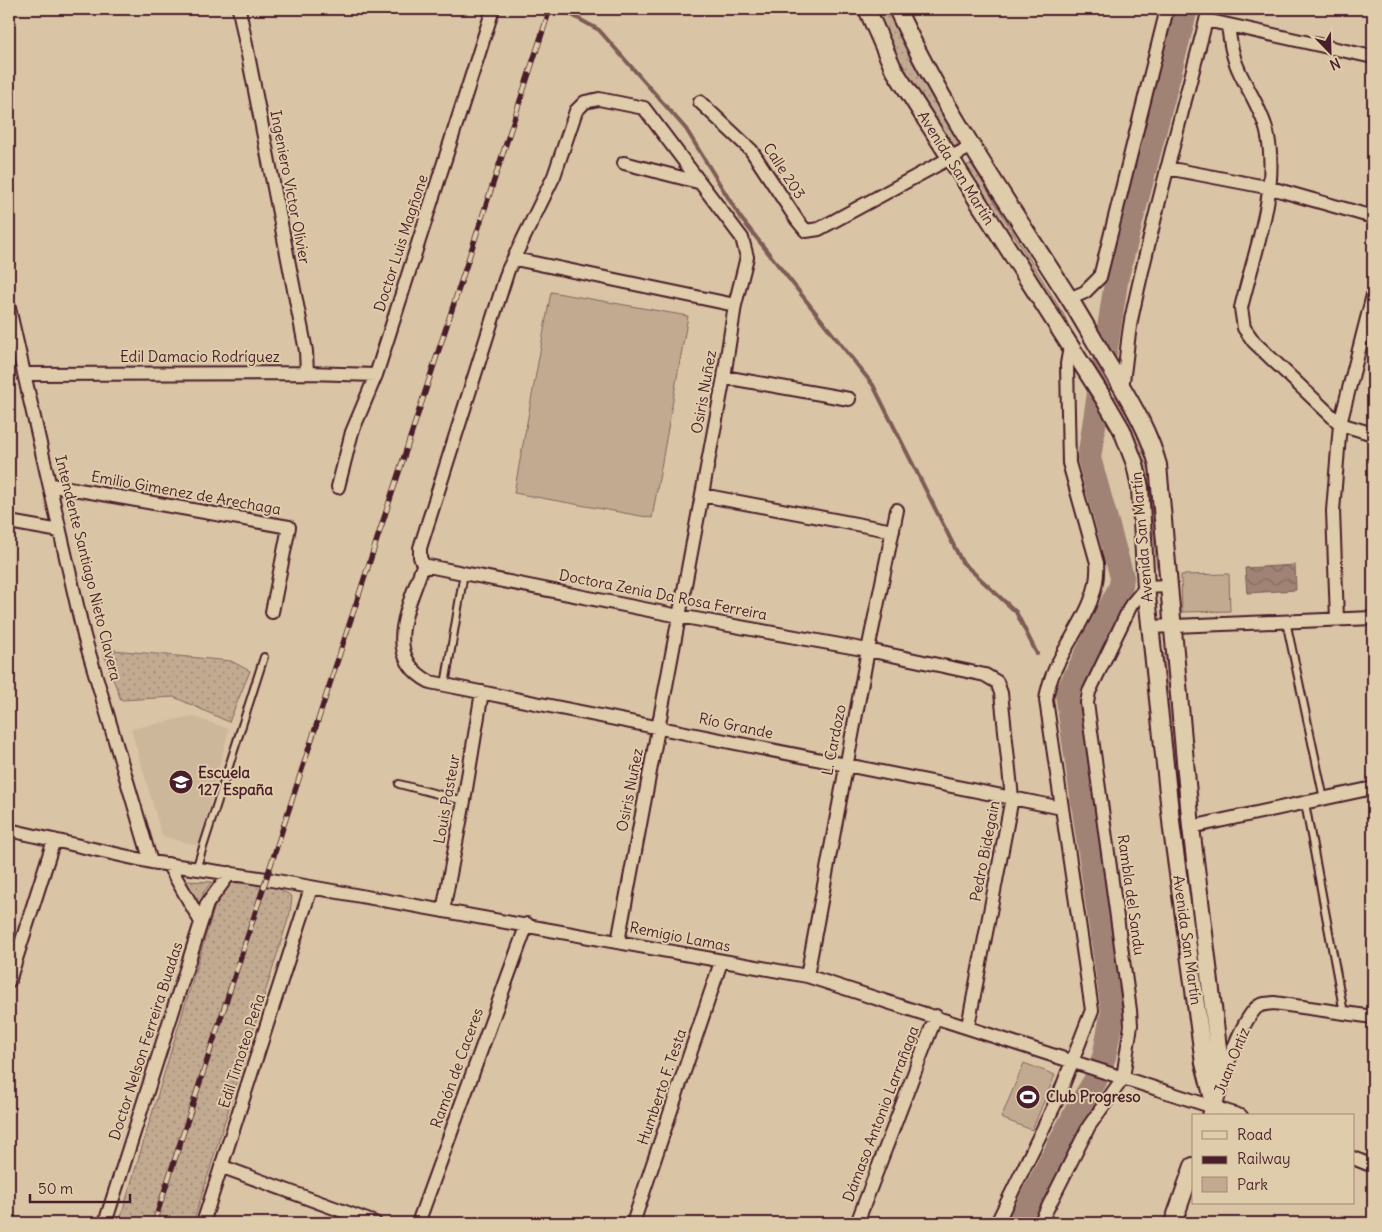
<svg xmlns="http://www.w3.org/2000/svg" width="1382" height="1232" viewBox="0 0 1382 1232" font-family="Delius,sans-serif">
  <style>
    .built { fill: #cdb79b }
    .grass { fill: url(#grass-dots); stroke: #86645e }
    .green { fill: #c2aa91; stroke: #86645e }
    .water { fill: url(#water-waves); stroke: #7e5b57 }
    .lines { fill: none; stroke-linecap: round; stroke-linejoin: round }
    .stream { stroke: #7e5b57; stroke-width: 4 }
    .river { stroke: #a08375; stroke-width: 24 }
    .service-casing { stroke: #4a1f2b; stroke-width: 10 }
    .minor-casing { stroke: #4a1f2b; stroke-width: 16 }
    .tertiary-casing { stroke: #4a1f2b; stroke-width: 20 }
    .service { stroke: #dfccaa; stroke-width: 6 }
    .minor { stroke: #dfccaa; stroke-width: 12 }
    .tertiary { stroke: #dfccaa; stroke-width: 16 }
    .rail-casing { stroke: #4a1f2b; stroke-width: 5.5 }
    .rail { stroke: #dfccaa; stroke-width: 4; stroke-dasharray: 11; stroke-linecap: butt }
    .labels { text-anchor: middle; stroke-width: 4; stroke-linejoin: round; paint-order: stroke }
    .street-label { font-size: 15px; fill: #4a1f2b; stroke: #dfccaa }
    .poi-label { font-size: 15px; font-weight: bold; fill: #4a1f2b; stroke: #dfccaa; text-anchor: start }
  </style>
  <defs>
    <pattern id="grass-dots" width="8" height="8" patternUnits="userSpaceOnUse" patternTransform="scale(1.25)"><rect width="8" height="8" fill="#c2aa91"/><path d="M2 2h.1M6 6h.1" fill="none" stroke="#a08a77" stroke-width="1.8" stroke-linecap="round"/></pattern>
    <pattern id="water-waves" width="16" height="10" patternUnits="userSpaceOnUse" patternTransform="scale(1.25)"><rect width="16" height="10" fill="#a08375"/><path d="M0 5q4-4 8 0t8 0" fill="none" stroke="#846b60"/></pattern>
  </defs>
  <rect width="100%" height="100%" fill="#d9c5a5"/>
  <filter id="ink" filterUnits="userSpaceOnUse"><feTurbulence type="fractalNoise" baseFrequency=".02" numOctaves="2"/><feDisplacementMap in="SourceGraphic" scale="10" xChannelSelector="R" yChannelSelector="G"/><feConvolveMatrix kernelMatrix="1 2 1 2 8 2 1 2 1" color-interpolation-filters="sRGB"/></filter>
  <g filter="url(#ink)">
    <!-- built -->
    <path class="built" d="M192,716l37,13 -30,117 -37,-10 -31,-107z"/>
    <!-- grass -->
    <path class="grass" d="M874,9h13l26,54 46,78 -4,7 -4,-2 -48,-77z
      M969,164l3,1 93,152 7,17 -107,-166z
      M1109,394l7,3c11,20 26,39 32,61 10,34 8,75 12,110h-3l-9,-92 -10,-28z
      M102,649l129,12 19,10 -21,51 -55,-25 -53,3z
      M1167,652l17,188 28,213 -3,1 -29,-214 -17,-185z
      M186,881l26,1 -8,10 -4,13z
      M231,883c21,0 45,0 61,14l-2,16 -97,310h-74l98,-324z"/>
    <!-- green -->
    <path class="green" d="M551,292l137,24 -36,202 -138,-25z
      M1229,574l1,37 -48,1 -1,-37z
      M1024,1063l31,12 -23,55 -31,-12z"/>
    <!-- water -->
    <path class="water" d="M1295,565l1,25 -49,3 -2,-25z"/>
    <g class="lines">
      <!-- stream -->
      <path class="stream" d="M570,14l29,16 87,99 54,88 133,168 89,177 54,50 21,42"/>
      <!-- river -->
      <path class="river" d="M1019,1223l58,-113 18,-29 9,-24 9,-46 -46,-318 54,-107 1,-9 -33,-119 28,-182 69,-267"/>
      <defs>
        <path id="service" d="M1286,621l38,178
          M445,685l19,-112
          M399,784l65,17
          M1305,803l39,210
          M196,869l68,-212"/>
        <path id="minor" d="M239,9l67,342 1,22
          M1206,20l167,37
          M1228,25c2,16 4,32 12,48 9,19 22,38 27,59 13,57 -13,121 -26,176l3,20 10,14 86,82 33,10
          M700,102l51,48 46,70 9,11 13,-2 153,-83
          M624,163l74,19
          M1167,168l104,20 102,29
          M515,259l220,46
          M1069,299l16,-7 15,-15 67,-268
          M9,308l75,328 67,226
          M25,374l282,-1 69,2
          M724,377l125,22
          M1122,386c5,-25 5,-51 11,-75 22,-102 50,-202 76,-302
          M51,485l238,42 -17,85
          M338,487l14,-55 24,-57 117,-366
          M702,495l191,36
          M9,522l51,9
          M423,565l-3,-8v-9l88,-278 46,-94 22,-65 9,-9 14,-3 45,9 98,130 5,19 -12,48 -11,72 -106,565
          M1337,619l-4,-108 7,-87 33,-129
          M1150,627l223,-9
          M1191,827l182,-39
          M9,830l142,32 115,17 541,97 434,140
          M168,864l33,58
          M443,911l21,-110 18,-109
          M807,976l61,-326 29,-140
          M9,981l45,-141
          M968,1026l44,-228 -11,-105 -4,-11 -12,-7 -117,-25 -189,-34 -256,-51c-13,40 -43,91 7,117l632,126
          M1221,1080c9,-21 19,-54 34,-71 5,-6 12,-5 19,-6l99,14
          M1353,1158l20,8
          M223,1167l152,56
          M105,1223l102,-319 23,-31
          M203,1223l108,-335
          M418,1223l109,-299
          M633,1223l88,-261
          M857,1223l79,-207
          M997,1223l61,-125 34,-88 -46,-310c6,-50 55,-86 51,-137l-28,-100 -2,-99 3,-17
          M1040,1223l49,-97 34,-48 8,-53 -1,-15 -43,-307 2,-11 42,-87 15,-18 22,-1"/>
        <path id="tertiary" d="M867,9l26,59 211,331 18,31 13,34 5,24 6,99 26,243 32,233 10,40
          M897,9c47,102 112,195 172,289 15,24 28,48 43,72 18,31 36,59 46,95l33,362 28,229 1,27 -9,33
          M1173,1223l20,-57"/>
      </defs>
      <!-- service casing -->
      <use href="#service" class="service-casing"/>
      <!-- minor casing -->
      <use href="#minor" class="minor-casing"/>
      <!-- tertiary casing -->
      <use href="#tertiary" class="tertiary-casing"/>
      <!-- service -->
      <use href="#service" class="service"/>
      <!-- minor -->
      <use href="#minor" class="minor"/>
      <!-- tertiary -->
      <use href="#tertiary" class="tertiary"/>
      <defs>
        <path id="rail" d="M154,1223l396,-1214"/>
      </defs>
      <!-- rail casing -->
      <use href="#rail" class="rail-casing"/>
      <!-- rail -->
      <use href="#rail" class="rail"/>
    </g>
  </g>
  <!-- icons -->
  <defs>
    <symbol id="school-disc" viewBox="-11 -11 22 22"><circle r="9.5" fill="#4a1f2b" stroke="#dfccaa"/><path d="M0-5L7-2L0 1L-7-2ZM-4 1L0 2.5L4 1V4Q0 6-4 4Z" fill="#fff"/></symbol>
    <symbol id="stadium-disc" viewBox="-11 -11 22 22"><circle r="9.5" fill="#4a1f2b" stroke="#dfccaa"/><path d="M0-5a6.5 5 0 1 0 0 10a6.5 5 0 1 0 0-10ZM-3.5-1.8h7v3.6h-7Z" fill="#fff"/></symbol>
  </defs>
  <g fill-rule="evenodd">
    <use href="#school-disc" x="167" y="768" width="28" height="28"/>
    <use href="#stadium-disc" x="1014" y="1083" width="28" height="28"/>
  </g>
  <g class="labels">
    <!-- street labels -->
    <g class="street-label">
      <text transform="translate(956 168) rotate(58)" y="5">Avenida San Martín</text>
      <text transform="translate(784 171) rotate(57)" y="5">Calle 203</text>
      <text transform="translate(290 187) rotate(79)" y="5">Ingeniero Víctor Olivier</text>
      <text transform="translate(401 243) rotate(-72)" y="5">Doctor Luis Magñone</text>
      <text x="200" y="362">Edil Damacio Rodríguez</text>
      <text transform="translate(704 392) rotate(-80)" y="5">Osiris Nuñez</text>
      <text transform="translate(186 493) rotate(10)" y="5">Emilio Gimenez de Arechaga</text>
      <text transform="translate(1142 537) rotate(-95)" y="5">Avenida San Martín</text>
      <text transform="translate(88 568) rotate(76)" y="5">Intendente Santiago Nieto Clavera</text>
      <text transform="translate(663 595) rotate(11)" y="5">Doctora Zenia Da Rosa Ferreira</text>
      <text transform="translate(736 726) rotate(12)" y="5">Río Grande</text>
      <text transform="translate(834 740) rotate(-79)" y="5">L. Cardozo</text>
      <text transform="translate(630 790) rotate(-79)" y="5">Osiris Nuñez</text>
      <text transform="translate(447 799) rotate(-80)" y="5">Louis Pasteur</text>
      <text transform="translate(985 851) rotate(-79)" y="5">Pedro Bidegain</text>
      <text transform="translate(1131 895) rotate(82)" y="5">Rambla del Sandu</text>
      <text transform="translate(680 937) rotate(11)" y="5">Remigio Lamas</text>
      <text transform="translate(1187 940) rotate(82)" y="5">Avenida San Martín</text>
      <text transform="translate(146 1041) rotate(-72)" y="5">Doctor Nelson Ferreira Buadas</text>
      <text transform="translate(242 1051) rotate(-72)" y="5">Edil Timoteo Peña</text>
      <text transform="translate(1232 1061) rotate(-68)" y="5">Juan Ortiz</text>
      <text transform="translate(457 1068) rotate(-70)" y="5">Ramón de Caceres</text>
      <text transform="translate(662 1087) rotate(-71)" y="5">Humberto F. Testa</text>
      <text transform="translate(881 1114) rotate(-69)" y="5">Dámaso Antonio Larrañaga</text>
    </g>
    <!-- poi labels -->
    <g class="poi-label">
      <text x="198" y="778">Escuela<tspan x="198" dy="17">127 España</tspan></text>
      <text x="1046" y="1102">Club Progreso</text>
    </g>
  </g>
  <!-- margin -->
  <rect width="1382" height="1232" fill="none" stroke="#dfccaa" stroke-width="30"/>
  <rect x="15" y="15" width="1352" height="1202" fill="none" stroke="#4a1f2b" stroke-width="2" filter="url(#ink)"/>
  <!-- legend -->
  <rect x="1192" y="1114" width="162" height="90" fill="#dfccaa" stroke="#a38777"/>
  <rect x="1202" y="1131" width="25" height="8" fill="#dfccaa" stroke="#a38777"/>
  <text x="1237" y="1140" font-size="15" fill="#4a1f2b">Road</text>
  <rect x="1202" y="1156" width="25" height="8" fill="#4a1f2b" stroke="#a38777"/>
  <text x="1237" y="1164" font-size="15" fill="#4a1f2b">Railway</text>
  <rect x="1202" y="1177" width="25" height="15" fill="#c2aa91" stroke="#a38777"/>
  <text x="1237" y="1190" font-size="15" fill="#4a1f2b">Park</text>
  <!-- north arrow -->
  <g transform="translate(1330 52) rotate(157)" stroke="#dfccaa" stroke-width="4" paint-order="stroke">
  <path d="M0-4L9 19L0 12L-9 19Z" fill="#4a1f2b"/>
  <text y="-8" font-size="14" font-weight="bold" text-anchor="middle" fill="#4a1f2b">N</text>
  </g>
  <!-- scale -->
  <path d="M30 1194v8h100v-8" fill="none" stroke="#4a1f2b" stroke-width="2.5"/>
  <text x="38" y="1194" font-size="15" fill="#4a1f2b" stroke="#dfccaa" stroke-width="4" paint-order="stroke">50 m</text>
</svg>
